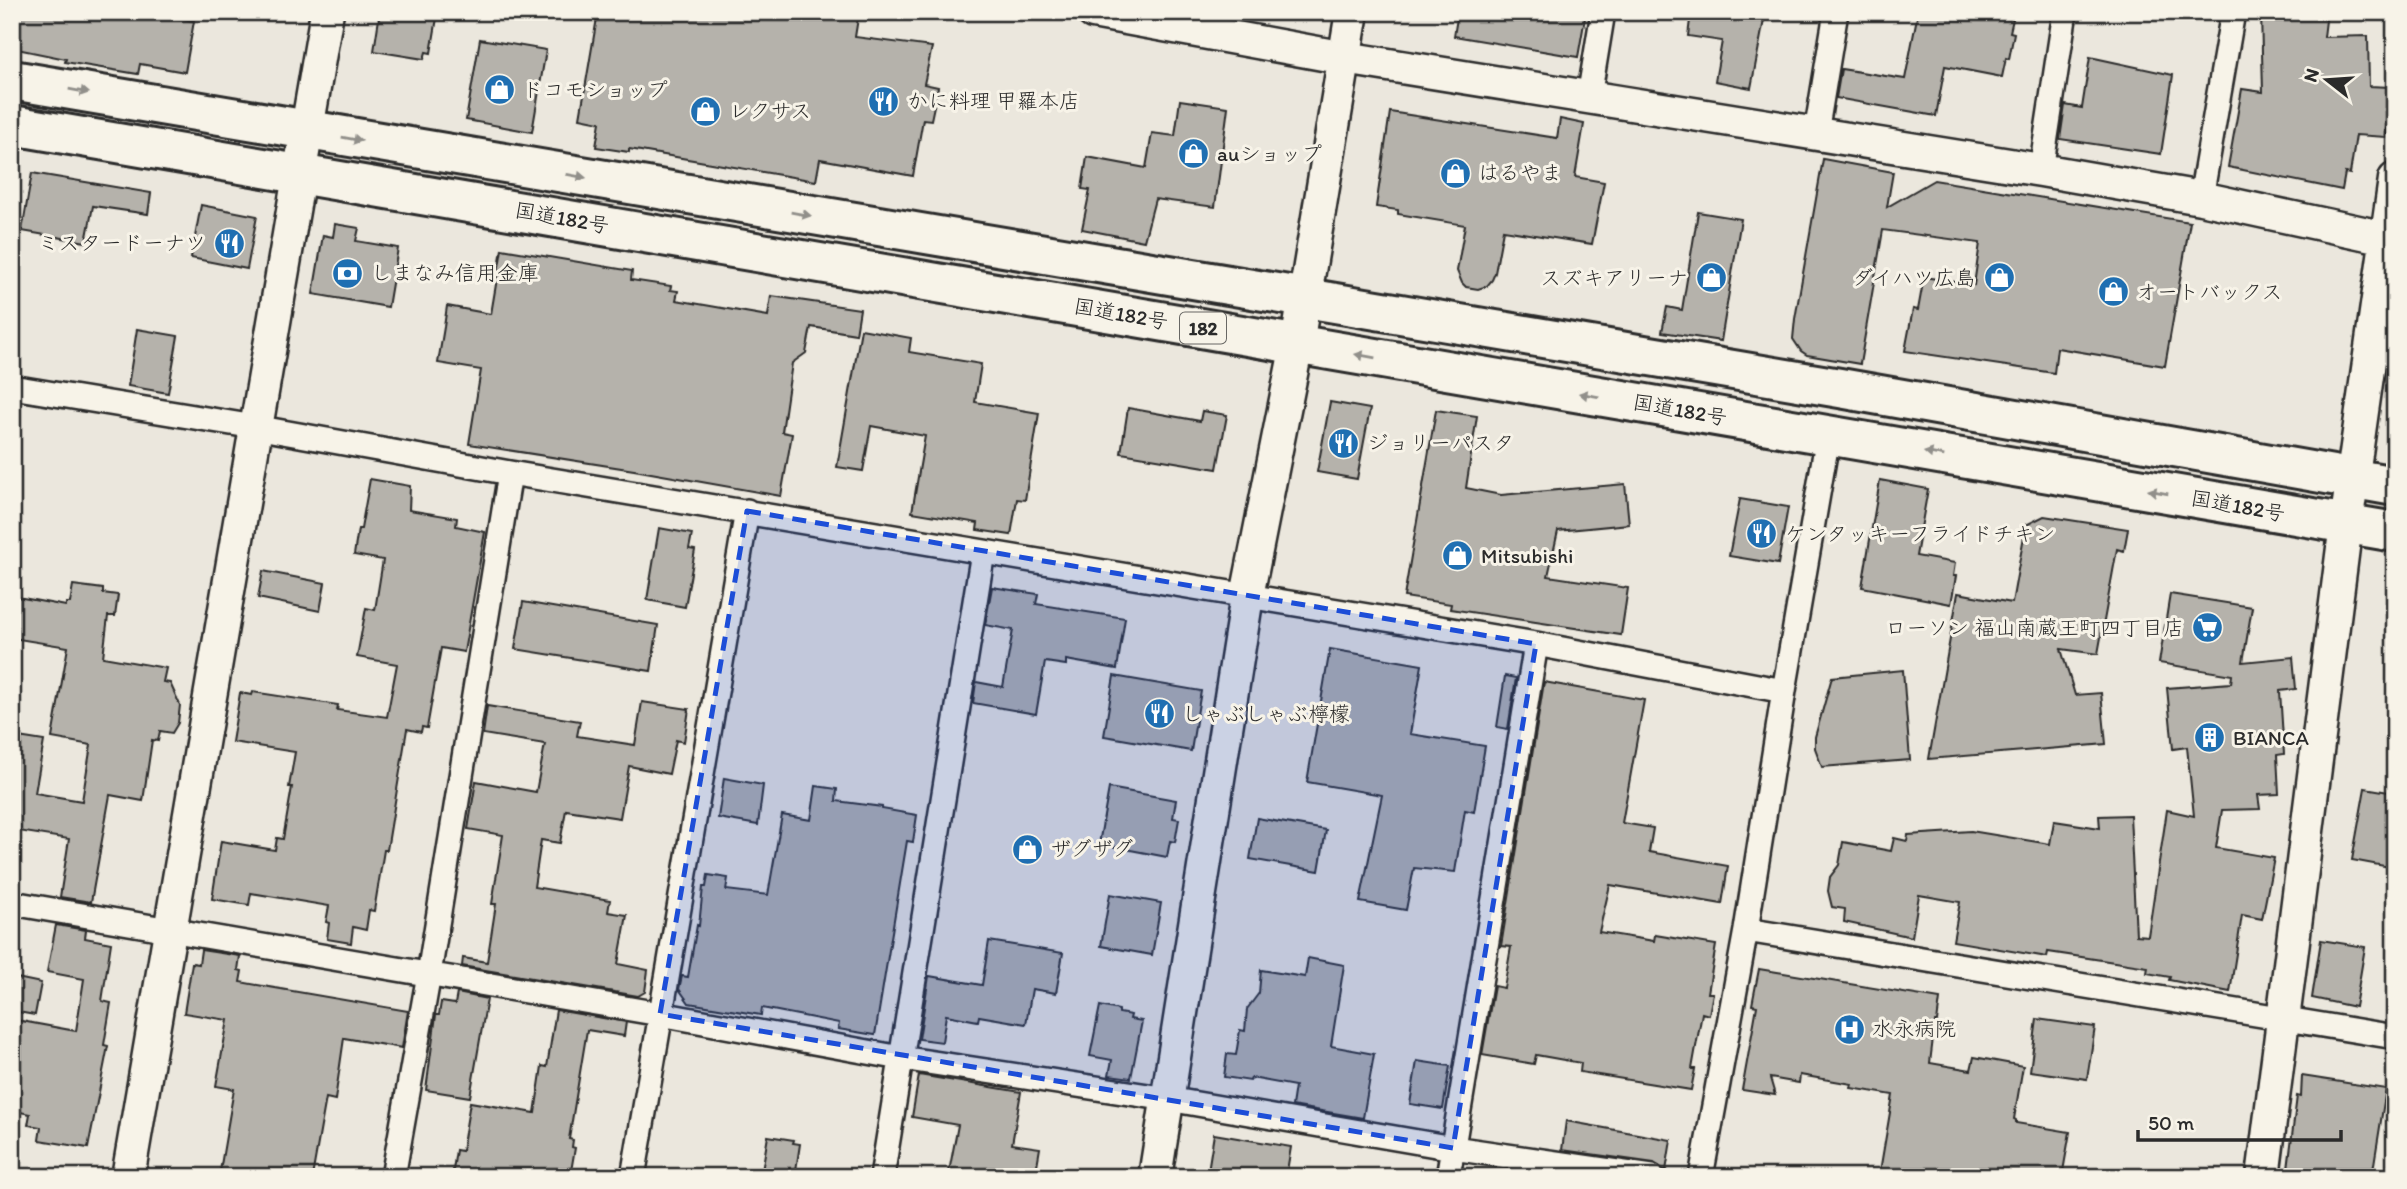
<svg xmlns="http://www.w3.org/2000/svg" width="2407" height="1189" viewBox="0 0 2407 1189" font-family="Itim,'Klee One',sans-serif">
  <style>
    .building { fill: #b5b2ab; stroke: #2b2b2b; stroke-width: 2 }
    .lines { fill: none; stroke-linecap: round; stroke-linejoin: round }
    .street-casing { stroke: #2b2b2b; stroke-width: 28 }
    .secondary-casing { stroke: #2b2b2b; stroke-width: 37 }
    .highway-casing { stroke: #2b2b2b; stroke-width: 44 }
    .street { stroke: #f7f3e8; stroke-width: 23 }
    .secondary { stroke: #f7f3e8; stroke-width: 32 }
    .highway { stroke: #f7f3e8; stroke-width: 38 }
    .oneway { fill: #918f8a }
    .marked { fill: #1d4ed8; fill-opacity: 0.2; stroke: #1d4ed8; stroke-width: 5; stroke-dasharray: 14 9; stroke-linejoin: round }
    .labels { text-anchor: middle; stroke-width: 6; stroke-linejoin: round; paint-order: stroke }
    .shield { fill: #f7f3e8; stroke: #686764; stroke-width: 2 }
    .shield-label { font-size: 19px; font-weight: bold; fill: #2b2b2b }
    .poi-label { font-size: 21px; fill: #2b2b2b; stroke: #f7f3e8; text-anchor: start }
    .street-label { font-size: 21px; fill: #2b2b2b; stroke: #f7f3e8 }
  </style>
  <rect width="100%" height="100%" fill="#ebe7dd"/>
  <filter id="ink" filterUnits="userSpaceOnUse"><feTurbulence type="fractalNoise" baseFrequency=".0143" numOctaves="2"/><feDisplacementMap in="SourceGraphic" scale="14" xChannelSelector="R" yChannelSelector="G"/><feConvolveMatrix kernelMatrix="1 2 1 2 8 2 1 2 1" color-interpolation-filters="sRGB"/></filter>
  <g filter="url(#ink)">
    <!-- building -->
    <path class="building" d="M12,12h146v3l36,6 -9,51 -45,-8 -2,10 -73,-12 1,-3 -54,-11z
      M380,12h58l-7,41 -5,-1 -2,7 -50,-8z
      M598,12h261l-4,25 77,10 -8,37 14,3 -7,33 -8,-1 -10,57 -93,-17 -4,22 -187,-32v3l-33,-5 4,-25 -20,-4z
      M1458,12h128l-8,45 -124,-21z
      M1691,12l36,2 37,6 -13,68 -36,-7 7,-40 -34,-5z
      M1918,12h92l-1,7h4l-3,13 4,1 -5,26 -3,-1 -4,19 -57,-11 -9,50 -100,-18 5,-29 64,10z
      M2261,12h66l-3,25 44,-1 1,50 21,1 -4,50 -30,-2 -6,39 -5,-1 -3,17 -114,-23 14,-78 21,3z
      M480,39l66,11 -14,82 -66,-12z
      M2090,57l83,18 -12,79 -101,-15 5,-34 17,3z
      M1180,100l48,7 -13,100 -60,-8 -11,42 -62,-12 8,-39 -8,-1 5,-32 59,11 6,-35 23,3z
      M1390,112l167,26 3,-19 24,5 -9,53 29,5 -12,62 -89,-14 -8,43 -3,7 -5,6 -9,3 -12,-2 -4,-4 -5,-12 8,-46 -67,-11v-4l-22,-3z
      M1823,159l70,13 -6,35 47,-27 256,42 -25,144 -108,-18 -3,25 -149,-22 8,-42 5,1 6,-33 50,8 6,-42 -97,-13 -23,134 -53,-9 -6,-4 -8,-12 2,-20z
      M32,173l119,20 -3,21 -55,-8 -7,36 -64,-11z
      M201,205l56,11 -10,53 -56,-11z
      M1698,212l43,7 -20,122 -59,-9 5,-25 15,3z
      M335,224l24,4 -3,13 42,7 -10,59 -75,-13 10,-59 10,2z
      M502,249l130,22 -1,9 40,6 -1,4 8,1 -2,9 92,16 3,-20 89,13 -4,25 -45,-7 -5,26 -14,10 -10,69 10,2 -11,62 -147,-26 -165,-26 12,-74 -43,-7 6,-36 3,-21 44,8z
      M137,329l41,7 -10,57 -40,-7z
      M861,329l50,9 -2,14 72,12 -6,38 64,11 -14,87 -8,-1 -6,36 -34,-5 1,-7 -66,-11 13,-76 -54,-10 -8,45 -26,-4z
      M1330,402l40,7 -13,70 -40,-7z
      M1128,408l72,13 2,-10 25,4 -10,54 -96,-16z
      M1436,410l41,6 -11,72 35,7 124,-11 4,40 -71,7 -10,45 80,12 -7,47 -171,-26 1,-5 -47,-7z
      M370,479l40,7 -1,24 48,8 -1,8 29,6 -21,120 -23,-4 -14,80 -5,-1 -1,5 -14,-3 -20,121h-3l-10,61 -5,-1 -3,20 -13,-3 -2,16 -24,-4 2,-16 -3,-1 3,-16 -78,-13 -2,12 -37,-6 9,-58 54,9 2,-12 6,1 9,-52h-3l6,-35 -63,-10 8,-49 12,2 1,-3 85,13 -1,5 50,7 10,-53 -40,-7 9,-49 9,2 8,-50 -29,-5 4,-26h3z
      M1880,480l48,9 -12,67 39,7 -2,13h3l-5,28 -89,-17z
      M1740,499l48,8 -10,57 -49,-8z
      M2044,516l84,13 -4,22 -7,-2 -19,105 -37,-5 14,46 26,-2 5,51 -177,15 29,-166 54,10 14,-78z
      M659,528l33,6 -3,15 6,1 -10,57 -38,-7z
      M263,571l62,12 -5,28 -62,-13z
      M73,585l30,4v4l15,2 -3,21h-7l-5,41 63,11 -3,14 7,1 10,22 -2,18 -6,10 -12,-2 -2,10 -6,-1 -9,61 -33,-6 -19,107 -31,-5 9,-58 -57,-9v-94l32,5 -9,52 47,8 9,-56 -39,-7 16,-91 -56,-9v-42l54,10v-3h4z
      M992,587l46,7 -2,10 89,14 -8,51 -51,-9v5l-21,-3 -9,52 -63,-11 3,-21 27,5 10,-57 -28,-5z
      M2170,594l82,13 -9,55 50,-5 3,32 -16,2 4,63 -7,1 2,39 -21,1 2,14 -38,1 -6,38 58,10 -12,61 -20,-4 -12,77 -61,-12 1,-3 -23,-4 1,-6 -100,-15 -1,5 -94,-16 7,-39 -41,-7 -7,42 -68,-15 1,-13 -13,-2 -4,-16 2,-14 9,-12 4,-23 48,9 3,-13 13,3 1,-6 63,-4 79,13 4,-23 46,7 -1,-12 31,-1 6,120 12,1 19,-126 27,6 -7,-69 -14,2 -6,-61 64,-5 1,-8 -73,-12z
      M523,602l135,23 -7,46 -136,-22z
      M1330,649l92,16 -12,69 75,12 -11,66 -9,-2 -10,62 -41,-4 -8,42 -46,-8 22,-107 -75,-13z
      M1903,670l7,90 -88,7 -7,-19v-11l17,-60z
      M1114,676l87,15 -10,60 -87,-15z
      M1505,676l11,2 -8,51 -11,-2z
      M1544,682l100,18 -22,123 31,5 -4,24 79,14 -6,38 -112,-19 -11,47 55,9 1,-6 61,10 -8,48h5l-4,22 -7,-2 -10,56h3l-4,21 -111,-18 1,-9 -45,-8 -2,9 -52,-9 12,-69 10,2 7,-41 -10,-1z
      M642,702l47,7 -5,33 -8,-2 -7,34 -40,-8 -9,52 -54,-8 -6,33 -19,-3 -7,47 76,13 -2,12 19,3 -9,49 30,6 -3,22 -7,4 -176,-30 1,-8 24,4 9,-58h-4l11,-69 -35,-6 8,-48 60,11 9,-48 -62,-10 4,-28 93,15 -3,15 58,9z
      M724,778l39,7 -5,40 -40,-7z
      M816,786l21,3 -1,12 46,6v2l35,6 -4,27 -6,-1 -32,194 -37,-6 1,-6 -77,-15 -1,7 -72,-12 -10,-14 3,-13 6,1 9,-52 2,1 4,-39h3l2,-12 20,3 -2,12 42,5 14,-80 29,5z
      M1109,788l67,12 -3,18 6,1 -4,23 -5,-1 -3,16 -68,-13z
      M2365,788l30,5v75l-43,-8z
      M1257,818l69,12 -7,41 -69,-12z
      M1110,894l51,9 -9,52 -51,-9z
      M56,925l30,5 -1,8 26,5 -9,58 9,2 -7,42 4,1 -20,102 -49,-8 2,-13 -13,-2 2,-11 -15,-3v-4l-3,-1v-65l4,-21 60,11 8,-52 -37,-7z
      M2321,940l44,7 -10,60 -43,-9z
      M989,941l74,12 -7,40 -24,-4 -6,35 -47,-8 -1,5 -32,-6 -4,27 -23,-3 10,-63 53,9z
      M201,950l39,6 -2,14 4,1 -2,11 168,29 -6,37 -58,-10 -9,62 -9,-2 -14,79h-93l15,-88 -18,-3 12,-66 -44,-7 8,-50 7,1z
      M1308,958l36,7 -13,81 43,8 -11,64 -71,-12 3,-20 -44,-8 -1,3 -26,-4 3,-23 9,1 4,-25 5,1 2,-22 12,-16 2,-23 44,7z
      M1759,969l181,30 -3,23h-2l-5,41 41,7 3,-13 49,9 -9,53 2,1v3l54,9 -8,45h-183l14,-82 -42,-7 1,-4 -52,-9 -1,8 -29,-5 5,17 -33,-5 15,-84 -5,-1z
      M12,977l29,6 -6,32 -23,-4z
      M457,993l30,6 -17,98 -44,-7 10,-75h3l2,-13 14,2z
      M1100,1006l19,4v3l12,2 -1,4 12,2 -11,57 -22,-3 3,-15 -22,-4z
      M556,1010l70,12 -2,14 -37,-6 -18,109 4,1 -1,7 3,1 -5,29h-118l4,-27 6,1 8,-49 65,11 7,-47 5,1z
      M2037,1019l58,8 -8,52 -57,-8z
      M1417,1061l33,5 -7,43 -33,-5z
      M919,1075l102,17 -9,52 28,4 -5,29h-87l10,-52 -46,-8z
      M2302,1076l84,13 -14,88h-85l10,-81 4,1z
      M1566,1121l105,19 -5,31 -12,-8 -92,-13z
      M1214,1134l77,13 -5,30h-79z
      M768,1136l26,4 -1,3 7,1 -5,33h-34z"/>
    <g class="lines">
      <defs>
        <path id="street" d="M1589,97l14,-85
          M1816,133l20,-121
          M2041,170l24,-158
          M2201,198l32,-186
          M12,387l243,40 255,46 1026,171 248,47
          M12,903l648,111 241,44 267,41 285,49 199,29
          M1746,930l649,107
          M393,1177l36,-203 81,-501
          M633,1177l114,-666
          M882,1177l101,-625
          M1448,1177l88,-533
          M1701,1177l45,-247 38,-239 44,-255"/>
        <path id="secondary" d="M1093,12l252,46 696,112 160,28 185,40
          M128,1177l199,-1165
          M1155,1177l92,-581 50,-252 55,-332
          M2263,1177l83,-653 49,-345"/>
        <path id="highway" d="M12,80l1828,308 555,98
          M12,125l2383,407"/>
      </defs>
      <!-- street casing -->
      <use href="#street" class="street-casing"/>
      <!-- secondary casing -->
      <use href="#secondary" class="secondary-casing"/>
      <!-- highway casing -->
      <use href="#highway" class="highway-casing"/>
      <!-- street -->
      <use href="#street" class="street"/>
      <!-- secondary -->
      <use href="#secondary" class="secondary"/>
      <!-- highway -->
      <use href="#highway" class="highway"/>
    </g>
    <!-- one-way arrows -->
    <defs><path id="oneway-solid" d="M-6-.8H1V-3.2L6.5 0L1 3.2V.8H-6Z" transform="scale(1.75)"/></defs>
    <g class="oneway">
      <use href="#oneway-solid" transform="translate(79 91) rotate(10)"/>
      <use href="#oneway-solid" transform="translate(352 139) rotate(10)"/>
      <use href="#oneway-solid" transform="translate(576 176) rotate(10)"/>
      <use href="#oneway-solid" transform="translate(801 214) rotate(10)"/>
      <use href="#oneway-solid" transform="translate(1365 356) rotate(-170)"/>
      <use href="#oneway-solid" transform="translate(1589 395) rotate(-170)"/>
      <use href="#oneway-solid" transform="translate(1934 454) rotate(-170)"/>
      <use href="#oneway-solid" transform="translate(2158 492) rotate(-170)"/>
    </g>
  </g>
  <!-- marked area -->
  <path class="marked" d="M747,511l789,133 -83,504 -793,-134z"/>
  <!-- icons -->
  <defs>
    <symbol id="shop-disc" viewBox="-11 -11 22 22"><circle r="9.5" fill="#1f6fb2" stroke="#f7f3e8"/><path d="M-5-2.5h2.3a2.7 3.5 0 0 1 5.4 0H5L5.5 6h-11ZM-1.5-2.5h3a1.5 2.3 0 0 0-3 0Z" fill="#fff"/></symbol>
    <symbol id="restaurant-disc" viewBox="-11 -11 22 22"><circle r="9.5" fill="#1f6fb2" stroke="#f7f3e8"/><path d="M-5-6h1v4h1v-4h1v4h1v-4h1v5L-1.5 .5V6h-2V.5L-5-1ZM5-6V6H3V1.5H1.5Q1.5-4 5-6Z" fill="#fff"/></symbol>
    <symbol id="bank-disc" viewBox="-11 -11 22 22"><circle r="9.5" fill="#1f6fb2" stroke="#f7f3e8"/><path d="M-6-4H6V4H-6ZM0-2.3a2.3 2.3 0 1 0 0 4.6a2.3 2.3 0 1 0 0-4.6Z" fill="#fff"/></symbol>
    <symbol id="supermarket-disc" viewBox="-11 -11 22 22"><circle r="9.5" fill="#1f6fb2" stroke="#f7f3e8"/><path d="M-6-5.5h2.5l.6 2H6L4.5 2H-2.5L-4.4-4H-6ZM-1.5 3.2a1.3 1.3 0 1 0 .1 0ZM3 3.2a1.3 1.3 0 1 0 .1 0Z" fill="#fff"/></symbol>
    <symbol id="building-disc" viewBox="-11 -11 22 22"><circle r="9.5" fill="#1f6fb2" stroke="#f7f3e8"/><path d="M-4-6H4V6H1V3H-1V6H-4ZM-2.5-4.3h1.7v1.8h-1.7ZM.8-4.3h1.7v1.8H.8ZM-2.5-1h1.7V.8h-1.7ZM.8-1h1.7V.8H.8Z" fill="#fff"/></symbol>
    <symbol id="hospital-disc" viewBox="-11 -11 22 22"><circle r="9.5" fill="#1f6fb2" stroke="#f7f3e8"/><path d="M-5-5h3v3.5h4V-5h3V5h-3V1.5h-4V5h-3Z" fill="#fff"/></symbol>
  </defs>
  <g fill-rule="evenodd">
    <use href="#shop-disc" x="482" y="72" width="35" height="35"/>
    <use href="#restaurant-disc" x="866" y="84" width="35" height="35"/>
    <use href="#shop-disc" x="688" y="94" width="35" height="35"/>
    <use href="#shop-disc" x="1176" y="136" width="35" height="35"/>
    <use href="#shop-disc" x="1438" y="156" width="35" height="35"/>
    <use href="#restaurant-disc" x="212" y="226" width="35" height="35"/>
    <use href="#bank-disc" x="330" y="256" width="35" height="35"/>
    <use href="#shop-disc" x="1694" y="260" width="35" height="35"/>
    <use href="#shop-disc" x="1982" y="260" width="35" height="35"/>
    <use href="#shop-disc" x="2096" y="274" width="35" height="35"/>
    <use href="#restaurant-disc" x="1326" y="426" width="35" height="35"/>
    <use href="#restaurant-disc" x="1744" y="516" width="35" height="35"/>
    <use href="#shop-disc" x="1440" y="538" width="35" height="35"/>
    <use href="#supermarket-disc" x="2190" y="610" width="35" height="35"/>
    <use href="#restaurant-disc" x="1142" y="696" width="35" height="35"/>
    <use href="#building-disc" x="2192" y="720" width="35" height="35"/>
    <use href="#shop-disc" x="1010" y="832" width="35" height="35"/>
    <use href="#hospital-disc" x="1832" y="1012" width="35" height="35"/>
  </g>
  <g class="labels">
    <!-- shield labels -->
    <rect class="shield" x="1180" y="312.5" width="46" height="31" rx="5"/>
    <g class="shield-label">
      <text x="1203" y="335">182</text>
    </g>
    <!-- poi labels -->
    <g class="poi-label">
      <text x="522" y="97">ドコモショップ</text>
      <text x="907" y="108">かに料理 甲羅本店</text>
      <text x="729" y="118">レクサス</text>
      <text x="1217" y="161">auショップ</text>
      <text x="1478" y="180">はるやま</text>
      <text x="206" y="250" text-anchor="end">ミスタードーナツ</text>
      <text x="371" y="280">しまなみ信用金庫</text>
      <text x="1688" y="285" text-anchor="end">スズキアリーナ</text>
      <text x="1976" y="285" text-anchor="end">ダイハツ広島</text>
      <text x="2136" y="299">オートバックス</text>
      <text x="1367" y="450">ジョリーパスタ</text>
      <text x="1785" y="541">ケンタッキーフライドチキン</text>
      <text x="1481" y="563">Mitsubishi</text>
      <text x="2184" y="635" text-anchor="end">ローソン 福山南蔵王町四丁目店</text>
      <text x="1182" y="721">しゃぶしゃぶ檸檬</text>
      <text x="2233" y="745">BIANCA</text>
      <text x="1050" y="856">ザグザグ</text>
      <text x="1872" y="1036">水永病院</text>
    </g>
    <!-- street labels -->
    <g class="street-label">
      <text transform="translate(562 218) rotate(10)" y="7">国道182号</text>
      <text transform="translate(1121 314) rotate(10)" y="7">国道182号</text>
      <text transform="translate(1680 410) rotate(10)" y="7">国道182号</text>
      <text transform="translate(2238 506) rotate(10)" y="7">国道182号</text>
    </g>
  </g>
  <!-- margin -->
  <rect width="2407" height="1189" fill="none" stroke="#f7f3e8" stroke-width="42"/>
  <rect x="21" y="21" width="2365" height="1147" fill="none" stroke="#2b2b2b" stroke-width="2.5" filter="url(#ink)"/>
  <!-- north arrow -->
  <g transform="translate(2327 80) rotate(287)" stroke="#f7f3e8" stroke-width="5" paint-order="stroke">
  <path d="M0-5L12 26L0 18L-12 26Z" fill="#2b2b2b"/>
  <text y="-10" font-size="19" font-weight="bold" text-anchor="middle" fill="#2b2b2b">N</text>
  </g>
  <!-- scale -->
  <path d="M2138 1130v10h203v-10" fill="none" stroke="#2b2b2b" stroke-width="3.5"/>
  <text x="2148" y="1130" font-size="21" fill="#2b2b2b" stroke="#f7f3e8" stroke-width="5" paint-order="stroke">50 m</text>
</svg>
